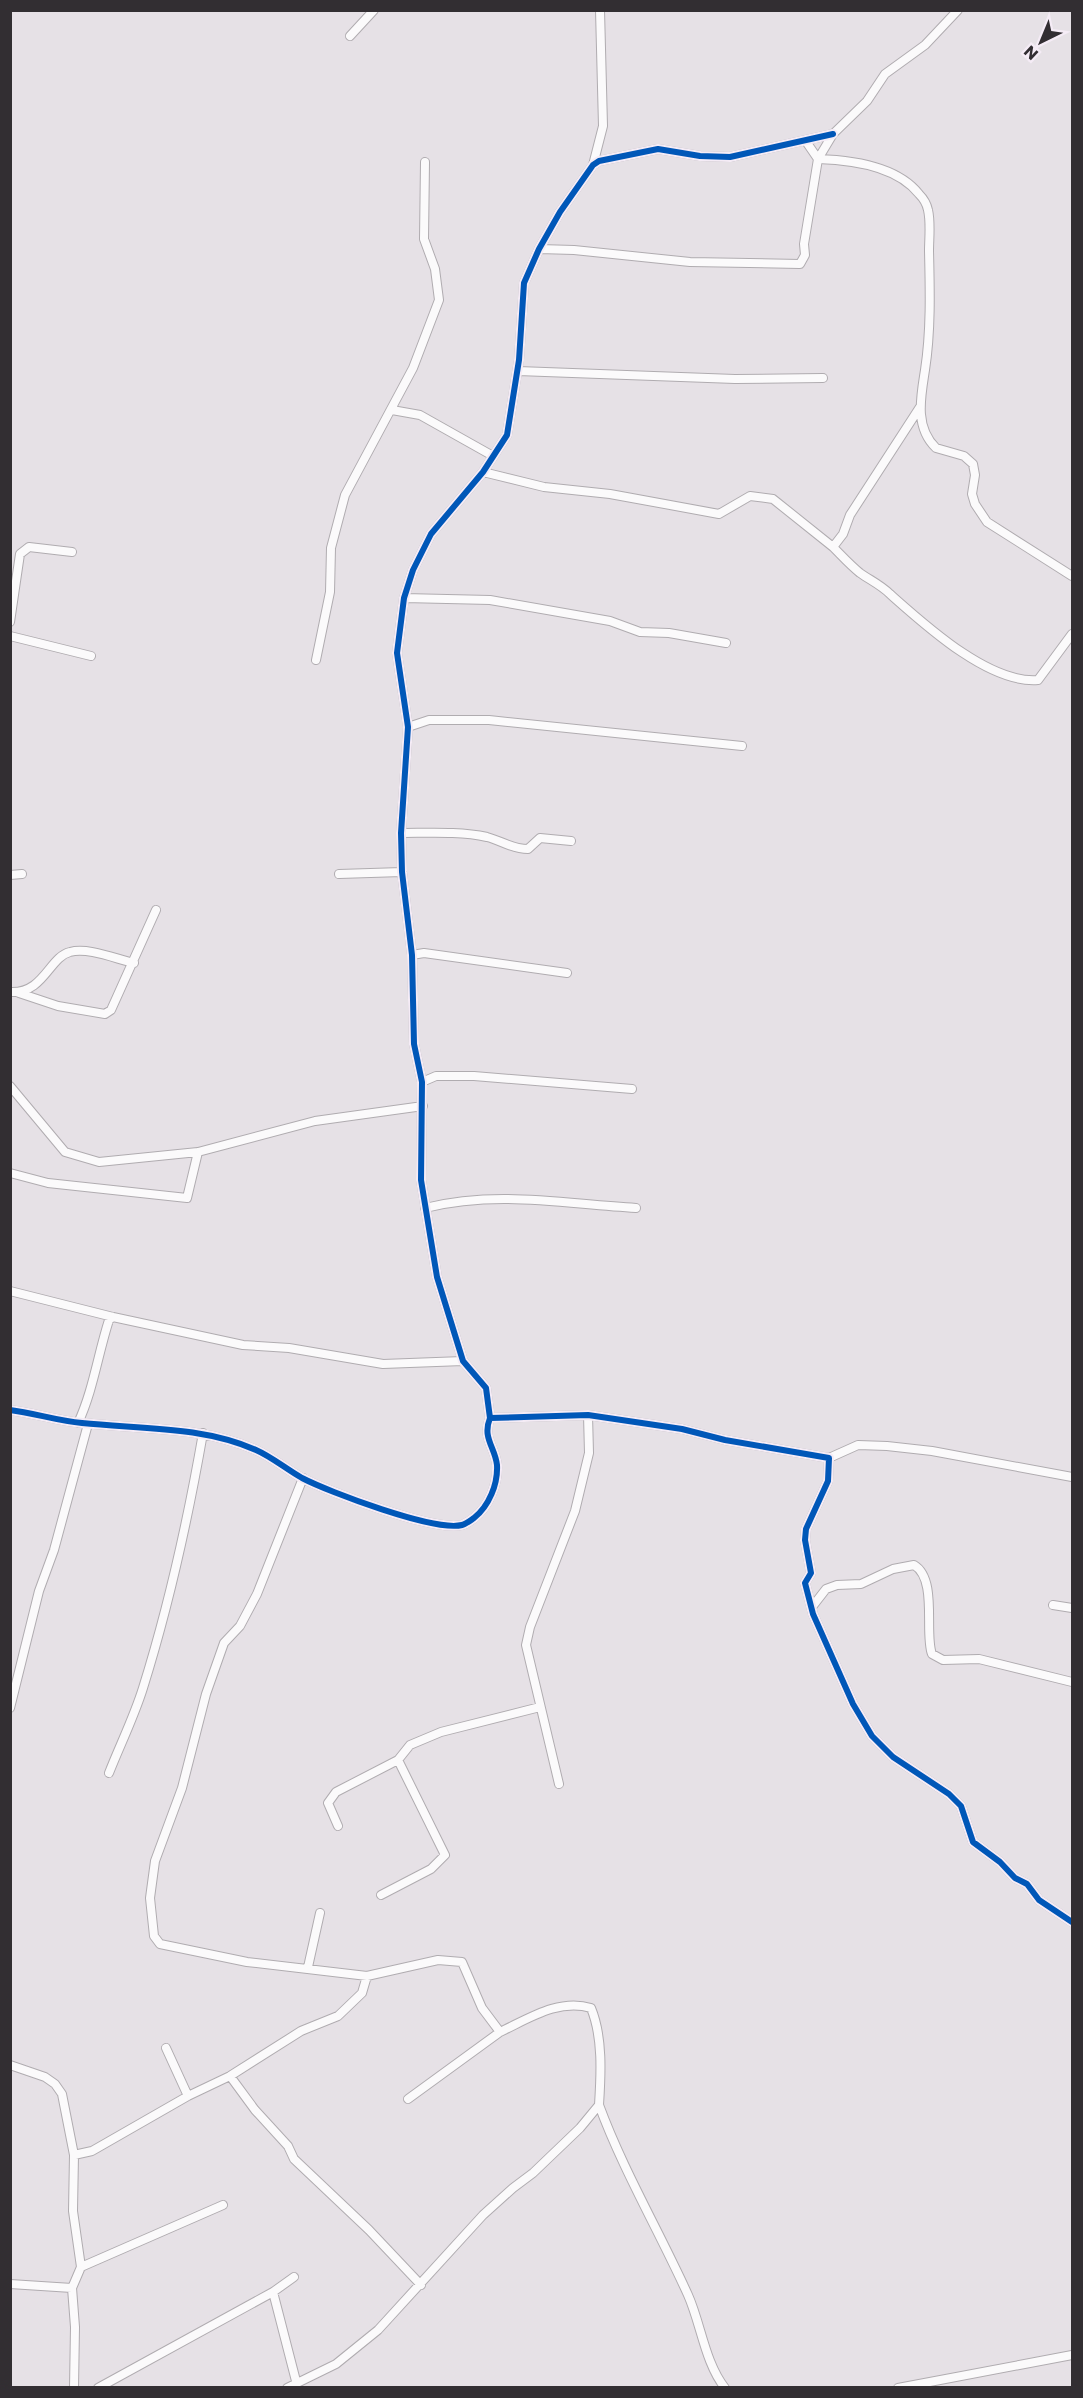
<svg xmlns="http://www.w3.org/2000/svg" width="1083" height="2398" viewBox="0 0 1083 2398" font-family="Poppins,sans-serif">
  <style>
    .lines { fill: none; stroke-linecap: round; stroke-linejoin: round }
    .minor-casing { stroke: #b0acb0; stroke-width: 10 }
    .minor { stroke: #fbfafb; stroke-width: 8 }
    .cycleway-casing { stroke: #f5ecf6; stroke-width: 10 }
    .cycleway { stroke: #0057b8; stroke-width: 6 }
  </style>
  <rect width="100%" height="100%" fill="#e6e1e6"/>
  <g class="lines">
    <defs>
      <path id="minor" d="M350,36l24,-26
        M805,140l13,19c33,1 79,7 101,35 4,4 8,11 9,16 3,13 1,28 1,41 1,40 2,80 -4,119 -4,26 -11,57 11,78l28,8 9,8 2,11 -3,19 3,10 12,18 85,54
        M593,165l10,-39 -3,-116
        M539,249l35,1 116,12 110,2 5,-9 -1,-11 14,-85 15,-25 34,-33 18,-27 40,-29 33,-35
        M518,371l217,8 88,-1
        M920,407l-70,108 -7,19 -10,13c9,9 17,18 27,26 10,7 21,12 30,21 35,31 99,90 148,86l34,-46
        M392,410l28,5 73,41
        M483,472l61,15 66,7 109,20 31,-18 23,3 60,48
        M404,598l86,2 120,21 30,11 29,1 57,10
        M10,622l10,-68 9,-7 43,5
        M10,636l81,20
        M316,660l14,-68 1,-44 14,-53 68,-127 26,-68 -4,-31 -11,-30 1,-77
        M408,727l21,-7h60l253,26
        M401,833c27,0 59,-2 86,4 15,4 25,12 41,12l12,-11 31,3
        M339,874l63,-2
        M10,875l12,-1
        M412,955l12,-2 143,20
        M10,992c34,2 39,-35 60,-40 18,-5 46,7 64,11
        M19,993l39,13 47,8 6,-4 45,-100
        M422,1082l14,-6h38l158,13
        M10,1086l55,66 34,10 99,-10 117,-31 108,-15
        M10,1173l38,10 139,15 11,-46
        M425,1208c73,-18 138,-4 211,0
        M10,1291l103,26 130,28 46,3 94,16 80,-3
        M10,1410c24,3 48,11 72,13 58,6 120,3 174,27 16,7 30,19 46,28 27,14 133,54 160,47 4,-1 9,-5 12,-7 15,-12 24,-34 23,-53 -2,-18 -15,-27 -7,-47l98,-3 94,14 43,11 104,18 -1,23 -22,48 -1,11 6,33 -6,10 8,31 40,90 19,32 21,21 56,37 12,12 12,36 27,20 15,16 12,6 12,16 33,22
        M490,1418l-4,-30 -23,-27 -26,-84 -16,-97 1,-98 -8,-38 -2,-89 -10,-83 -1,-39 7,-106 -11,-74 7,-55 9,-28 18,-36 52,-62 24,-37 12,-75 5,-77 15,-34 21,-37 33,-47 6,-4 59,-12 42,7 30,1 103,-23
        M78,1423c15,-32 20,-69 31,-103l4,-3
        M829,1458l29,-13 29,1 45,5 140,26
        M303,1478l-46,116 -17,32 -16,17 -18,51 -24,94 -27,73 -5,37 4,38 6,8 87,18 120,14 71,-16 24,2 20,46 18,24c28,-13 59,-34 91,-24 12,29 10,66 8,97
        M1053,1605l19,3
        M812,1607l14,-18 11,-4 24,-1 32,-15 21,-4c24,14 10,69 18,89l11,6 36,-1 93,23
        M10,1708l29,-117 15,-41 34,-126
        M109,1773c11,-28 25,-56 34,-85 26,-83 45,-169 60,-255
        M559,1784l-33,-139 4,-18 45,-116 14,-58 -1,-38
        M338,1826l-10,-23 8,-11 62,-32
        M381,1895l50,-26 14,-14 -47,-95 12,-15 31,-13 99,-25
        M308,1967l12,-54
        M166,2048l22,48
        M10,2065l35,12 10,7 7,10 12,61 -1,56 8,56 -9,21 3,39 -1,61
        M230,2076l25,34 33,36 6,13 75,71 52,55
        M408,2099l92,-67
        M74,2155l18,-4 96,-55 42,-20 71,-45 37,-15 24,-23 5,-17
        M81,2267l142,-62
        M10,2284l62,4
        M273,2292l23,89
        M98,2388l175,-96 21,-15
        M287,2388l49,-24 42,-34 105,-115 30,-27 20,-15 47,-45 19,-23c24,65 60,126 89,190 13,29 17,68 37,93
        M898,2388l174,-33"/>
    </defs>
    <!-- minor casing -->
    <use href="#minor" class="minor-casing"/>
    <!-- minor -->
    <use href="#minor" class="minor"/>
    <defs>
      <path id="cycleway" d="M10,1410c24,3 48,11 72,13 58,6 120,3 174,27 16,7 30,19 46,28 27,14 133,54 160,47 4,-1 9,-5 12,-7 15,-12 24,-34 23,-53 -2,-18 -15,-27 -7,-47l98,-3 94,14 43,11 104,18 -1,23 -22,48 -1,11 6,33 -6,10 8,31 40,90 19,32 21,21 56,37 12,12 12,36 27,20 15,16 12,6 12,16 33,22
        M490,1418l-4,-30 -23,-27 -26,-84 -16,-97 1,-98 -8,-38 -2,-89 -10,-83 -1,-39 7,-106 -11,-74 7,-55 9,-28 18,-36 52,-62 24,-37 12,-75 5,-77 15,-34 21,-37 33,-47 6,-4 59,-12 42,7 30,1 103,-23"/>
    </defs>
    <!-- cycleway casing -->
    <use href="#cycleway" class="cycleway-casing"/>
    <!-- cycleway -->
    <use href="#cycleway" class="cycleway"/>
  </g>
  <!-- border -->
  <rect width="1083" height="2398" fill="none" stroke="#322e32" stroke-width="24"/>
  <!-- north arrow -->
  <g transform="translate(1041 42) rotate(223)" stroke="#f5ecf6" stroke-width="4.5" paint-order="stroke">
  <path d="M0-4.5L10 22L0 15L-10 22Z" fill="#322e32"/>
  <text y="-9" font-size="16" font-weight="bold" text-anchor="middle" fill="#322e32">N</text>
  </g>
</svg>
